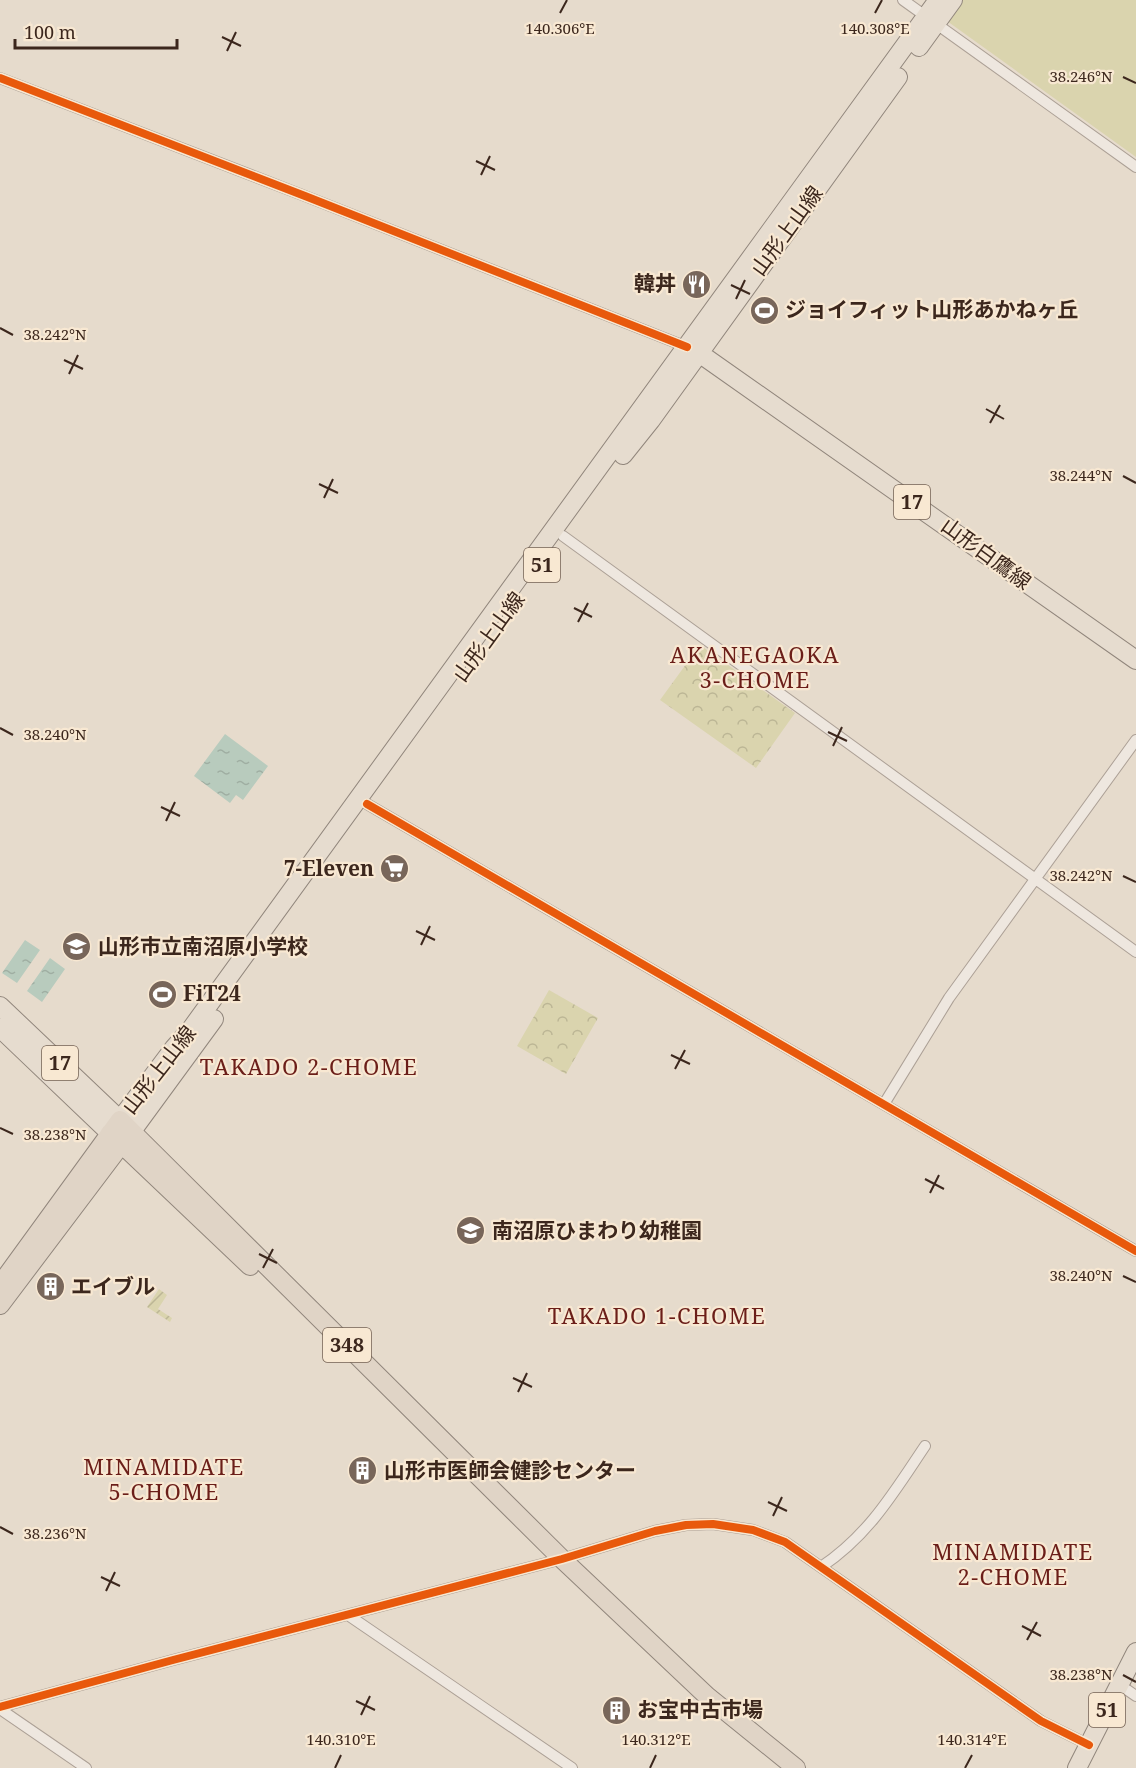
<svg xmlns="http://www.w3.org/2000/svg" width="1136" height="1768" viewBox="0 0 1136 1768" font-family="'Noto Serif','Noto Sans JP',serif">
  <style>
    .park { fill: url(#park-crowns) }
    .garden { fill: url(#garden-furrows) }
    .pitch { fill: #dad4ae }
    .water { fill: url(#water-ripples) }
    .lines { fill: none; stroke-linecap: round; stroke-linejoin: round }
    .minor-casing { stroke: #aca096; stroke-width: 12 }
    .primary-casing { stroke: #91867c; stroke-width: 20 }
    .trunk-casing { stroke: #91867c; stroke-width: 20 }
    .minor { stroke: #eee7df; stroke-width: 10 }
    .primary { stroke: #e6dccf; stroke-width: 18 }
    .trunk { stroke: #e0d4c6; stroke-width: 18 }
    .cycleway-casing { stroke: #f8e8d2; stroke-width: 11 }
    .cycleway { stroke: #e8590c; stroke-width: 8 }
    .ticks { fill: none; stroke: #3c271d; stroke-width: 2 }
    .labels { text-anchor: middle; stroke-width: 4.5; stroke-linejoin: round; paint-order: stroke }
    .shield { fill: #f8e8d2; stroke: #746153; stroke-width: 1.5 }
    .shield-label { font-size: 20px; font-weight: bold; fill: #3c271d }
    .street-label { font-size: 21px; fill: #3c271d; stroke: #f8e8d2 }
    .poi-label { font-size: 21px; font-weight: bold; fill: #3c271d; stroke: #f8e8d2; text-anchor: start }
    .neighbourhood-label { font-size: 22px; letter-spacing: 1.5px; fill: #6b1e19; stroke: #f8e8d2 }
    .ticks-label { font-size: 15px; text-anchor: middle; fill: #3c271d; stroke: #f8e8d2; stroke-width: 4.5; stroke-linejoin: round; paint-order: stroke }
  </style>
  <defs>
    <pattern id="park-crowns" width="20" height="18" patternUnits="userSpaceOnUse" patternTransform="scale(1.5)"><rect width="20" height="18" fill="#dad4ae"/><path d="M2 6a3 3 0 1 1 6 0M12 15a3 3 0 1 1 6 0" fill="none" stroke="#bcb695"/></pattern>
    <pattern id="garden-furrows" width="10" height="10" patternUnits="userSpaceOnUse" patternTransform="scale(1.5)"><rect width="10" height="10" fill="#dad4ae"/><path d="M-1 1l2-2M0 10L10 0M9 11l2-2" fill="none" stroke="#bcb695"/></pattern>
    <pattern id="water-ripples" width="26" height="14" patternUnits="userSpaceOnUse" patternTransform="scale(1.5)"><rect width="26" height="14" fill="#b8cbbd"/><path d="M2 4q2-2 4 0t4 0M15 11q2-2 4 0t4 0" fill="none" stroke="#9faea2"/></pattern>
  </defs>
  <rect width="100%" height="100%" fill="#e6dbcc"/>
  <!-- park -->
  <path class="park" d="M700,645l95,68 -39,55 -96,-68z
    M549,990l49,28 -32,56 -49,-28z"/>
  <!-- garden -->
  <path class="garden" d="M159,1289l8,6 -9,14 14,9 -2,4 -23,-15z"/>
  <!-- pitch -->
  <path class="pitch" d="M962,0h174v157l-189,-136z"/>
  <!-- water -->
  <path class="water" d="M225,734l43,32 -25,34 -7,-5 -6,8 -36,-27z
    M25,940l15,10 -23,33 -15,-10z
    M50,958l15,11 -23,33 -15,-11z"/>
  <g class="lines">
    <defs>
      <path id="minor" d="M903,0l233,167
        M0,78l305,118 382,151
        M563,536l573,416
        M367,804l769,447
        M884,1104l65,-106 187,-258
        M821,1567c48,-32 73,-75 104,-121
        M348,1615l224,153
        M1120,1685l16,11
        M0,1707l173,-47 389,-101 93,-28 31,-6 27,-1 40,6 32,12 256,179 48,24
        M0,1709l86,59"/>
      <path id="primary" d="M919,47l34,-47
        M688,348l11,5 437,307
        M623,455l28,-35 247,-343
        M0,1006l120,114 54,-72 17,-19 747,-1029
        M0,1028l110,105
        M132,1131l82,-112
        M1077,1768l59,-116"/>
      <path id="trunk" d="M110,1133l140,133
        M0,1285l120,-165 442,439 145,137 89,72
        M0,1305l129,-171"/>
    </defs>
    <!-- minor casing -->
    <use href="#minor" class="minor-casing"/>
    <!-- primary casing -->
    <use href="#primary" class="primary-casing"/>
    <!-- trunk casing -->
    <use href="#trunk" class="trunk-casing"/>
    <!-- minor -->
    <use href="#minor" class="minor"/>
    <!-- primary -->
    <use href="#primary" class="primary"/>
    <!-- trunk -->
    <use href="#trunk" class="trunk"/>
    <defs>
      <path id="cycleway" d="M0,78l305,118 382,151
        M367,804l769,447
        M0,1707l173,-47 389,-101 93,-28 31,-6 27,-1 40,6 32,12 256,179 48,24"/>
    </defs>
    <!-- cycleway casing -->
    <use href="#cycleway" class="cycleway-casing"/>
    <!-- cycleway -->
    <use href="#cycleway" class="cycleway"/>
  </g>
  <!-- ticks -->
  <path class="ticks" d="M560,13l7,-13M875,13l7,-13M222,37l19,9M227,51l9,-19M1123,77l13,6M476,161l19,9M481,175l9,-19M731,285l19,9M736,299l9,-19M0,328l13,7M64,360l19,9M69,374l9,-19M986,409l18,10M990,423l10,-18M1123,476l13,7M319,484l19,9M324,498l9,-19M574,608l18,9M578,622l10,-19M0,728l13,7M828,732l19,9M833,746l9,-19M161,807l19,9M166,821l9,-19M1123,876l13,6M416,931l19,9M421,945l9,-19M671,1055l19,9M675,1069l10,-19M0,1128l13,6M925,1179l19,10M930,1193l9,-18M259,1254l18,9M263,1268l10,-19M1123,1276l13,6M513,1378l19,9M518,1392l9,-19M768,1502l19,9M773,1516l9,-19M0,1527l13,7M101,1577l19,9M106,1591l9,-19M1022,1626l19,10M1027,1640l10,-18M1123,1675l13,7M356,1701l19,9M361,1715l9,-19M335,1768l6,-13M650,1768l6,-13M965,1768l7,-13"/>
  <!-- icons -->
  <defs>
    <symbol id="restaurant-disc" viewBox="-11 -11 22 22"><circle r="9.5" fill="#78665a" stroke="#f8e8d2"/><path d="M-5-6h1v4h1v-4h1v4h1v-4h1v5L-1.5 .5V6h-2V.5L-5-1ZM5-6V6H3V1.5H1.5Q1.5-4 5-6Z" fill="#fff"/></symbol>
    <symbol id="stadium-disc" viewBox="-11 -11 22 22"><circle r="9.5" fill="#78665a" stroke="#f8e8d2"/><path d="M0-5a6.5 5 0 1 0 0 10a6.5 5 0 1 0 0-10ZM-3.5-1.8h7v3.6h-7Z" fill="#fff"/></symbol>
    <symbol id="supermarket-disc" viewBox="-11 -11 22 22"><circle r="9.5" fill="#78665a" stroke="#f8e8d2"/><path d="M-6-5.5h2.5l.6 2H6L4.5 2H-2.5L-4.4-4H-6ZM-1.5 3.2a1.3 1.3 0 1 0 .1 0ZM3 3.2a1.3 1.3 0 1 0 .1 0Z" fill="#fff"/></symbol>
    <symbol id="school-disc" viewBox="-11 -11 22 22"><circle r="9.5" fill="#78665a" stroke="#f8e8d2"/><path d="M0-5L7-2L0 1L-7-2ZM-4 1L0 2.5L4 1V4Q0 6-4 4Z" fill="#fff"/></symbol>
    <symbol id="building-disc" viewBox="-11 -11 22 22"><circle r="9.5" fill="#78665a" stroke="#f8e8d2"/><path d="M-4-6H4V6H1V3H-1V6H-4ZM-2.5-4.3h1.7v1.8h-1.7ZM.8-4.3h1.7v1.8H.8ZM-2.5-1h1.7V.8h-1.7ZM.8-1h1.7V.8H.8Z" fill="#fff"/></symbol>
  </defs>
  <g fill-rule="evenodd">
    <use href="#restaurant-disc" x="680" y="268" width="33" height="33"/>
    <use href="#stadium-disc" x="748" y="294" width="33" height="33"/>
    <use href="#supermarket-disc" x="378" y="852" width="33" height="33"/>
    <use href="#school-disc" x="60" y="930" width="33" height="33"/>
    <use href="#stadium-disc" x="146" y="978" width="33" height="33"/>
    <use href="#school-disc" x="454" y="1214" width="33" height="33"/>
    <use href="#building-disc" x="34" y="1270" width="33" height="33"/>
    <use href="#building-disc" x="346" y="1454" width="33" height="33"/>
    <use href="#building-disc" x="600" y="1694" width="33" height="33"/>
  </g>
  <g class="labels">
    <!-- shield labels -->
    <g class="shield">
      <rect x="894" y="485" width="36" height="34" rx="4.5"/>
      <rect x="524" y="548" width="36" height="34" rx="4.5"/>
      <rect x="42" y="1046" width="36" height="34" rx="4.5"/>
      <rect x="323" y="1328" width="48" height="34" rx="4.5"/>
      <rect x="1089" y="1693" width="36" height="34" rx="4.5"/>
    </g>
    <g class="shield-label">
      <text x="912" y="509">17</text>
      <text x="542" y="572">51</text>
      <text x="60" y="1070">17</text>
      <text x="347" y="1352">348</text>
      <text x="1107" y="1717">51</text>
    </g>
    <!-- street labels -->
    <g class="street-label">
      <text transform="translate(787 231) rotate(-54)" y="7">山形上山線</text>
      <text transform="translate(986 554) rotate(36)" y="7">山形白鷹線</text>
      <text transform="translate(489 637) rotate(-54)" y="7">山形上山線</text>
      <text transform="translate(159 1070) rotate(-52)" y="7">山形上山線</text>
    </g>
    <!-- poi labels -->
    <g class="poi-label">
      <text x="676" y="291" text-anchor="end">韓丼</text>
      <text x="785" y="317">ジョイフィット山形あかねヶ丘</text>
      <text x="374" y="876" text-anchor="end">7-Eleven</text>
      <text x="98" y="954">山形市立南沼原小学校</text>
      <text x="183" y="1001">FiT24</text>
      <text x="492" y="1238">南沼原ひまわり幼稚園</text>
      <text x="71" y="1294">エイブル</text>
      <text x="384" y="1478">山形市医師会健診センター</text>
      <text x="637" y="1717">お宝中古市場</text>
    </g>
    <!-- neighbourhood labels -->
    <g class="neighbourhood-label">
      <text x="755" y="663">AKANEGAOKA<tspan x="755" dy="25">3-CHOME</tspan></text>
      <text x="309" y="1075">TAKADO 2-CHOME</text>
      <text x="657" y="1324">TAKADO 1-CHOME</text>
      <text x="164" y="1475">MINAMIDATE<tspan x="164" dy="25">5-CHOME</tspan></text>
      <text x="1013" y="1560">MINAMIDATE<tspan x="1013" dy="25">2-CHOME</tspan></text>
    </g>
  </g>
  <g class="ticks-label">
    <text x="560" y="34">140.306°E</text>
    <text x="875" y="34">140.308°E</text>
    <text x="1081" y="82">38.246°N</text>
    <text x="55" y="340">38.242°N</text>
    <text x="1081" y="481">38.244°N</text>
    <text x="55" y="740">38.240°N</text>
    <text x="1081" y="881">38.242°N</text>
    <text x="55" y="1140">38.238°N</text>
    <text x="1081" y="1281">38.240°N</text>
    <text x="55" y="1539">38.236°N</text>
    <text x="1081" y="1680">38.238°N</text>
    <text x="341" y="1745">140.310°E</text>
    <text x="656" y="1745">140.312°E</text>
    <text x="972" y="1745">140.314°E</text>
  </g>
  <!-- scale -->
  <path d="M15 39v9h162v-9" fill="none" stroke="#3c271d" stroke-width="3"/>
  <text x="24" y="39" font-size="18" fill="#3c271d" stroke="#f8e8d2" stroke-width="4.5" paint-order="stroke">100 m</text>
</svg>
